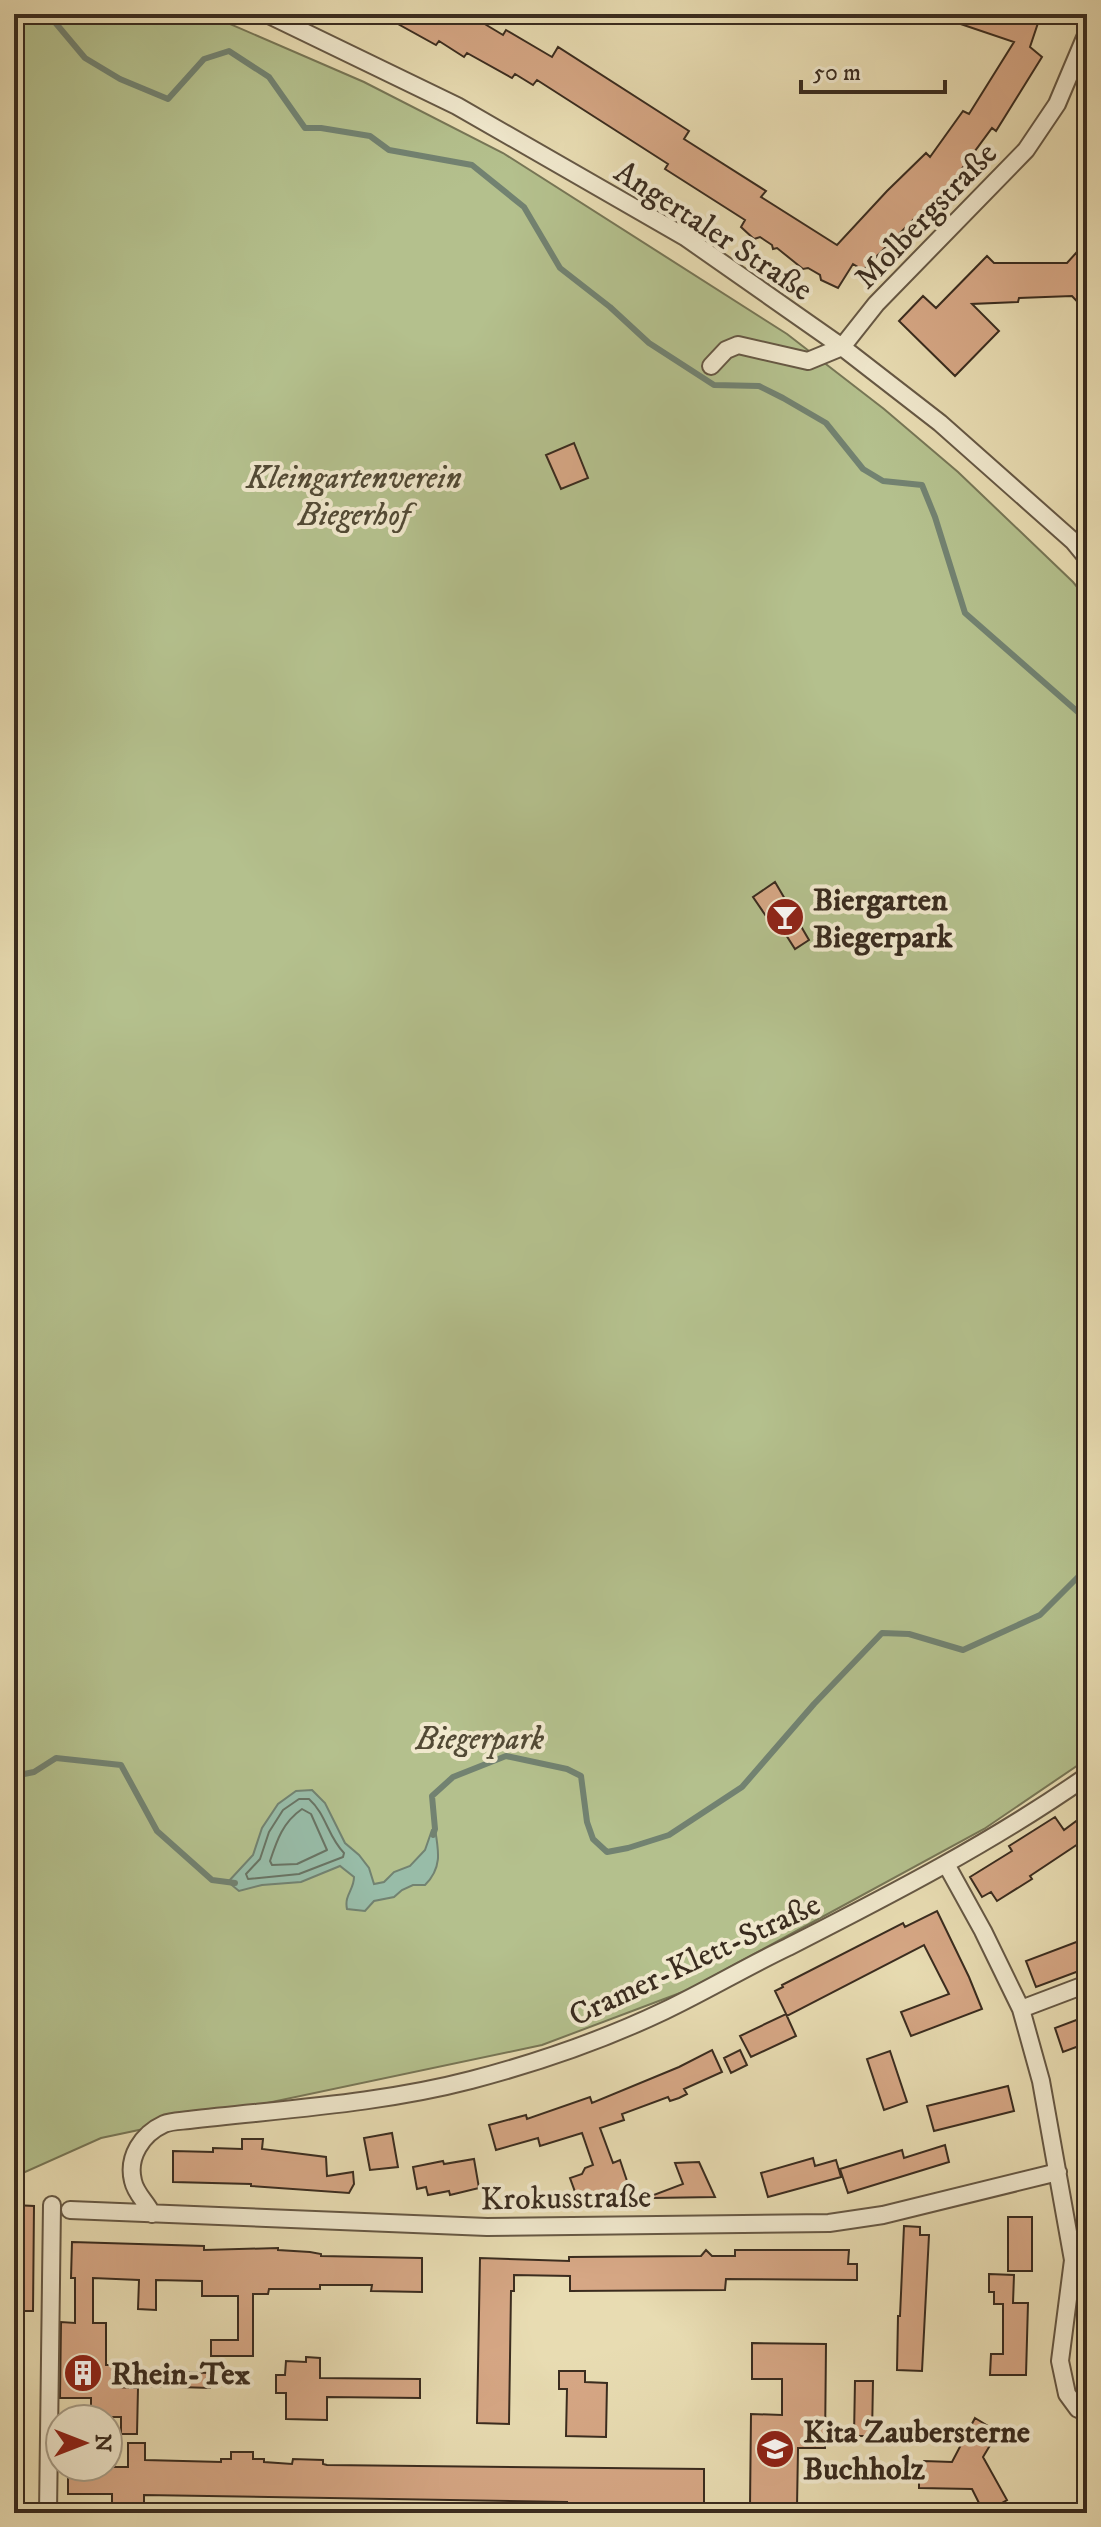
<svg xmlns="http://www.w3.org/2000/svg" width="1101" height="2527" viewBox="0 0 1101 2527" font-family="'IM FELL DW Pica',serif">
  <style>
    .green { fill: #b4c08d; stroke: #777656; stroke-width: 2 }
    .water { fill: #98bca8; stroke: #728271; stroke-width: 2 }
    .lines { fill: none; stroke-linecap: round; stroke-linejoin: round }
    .shore { stroke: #697464; stroke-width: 2 }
    .stream { stroke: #728271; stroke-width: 6 }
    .building { fill: #d6a785; stroke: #3a2c1f; stroke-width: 2 }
    .street-casing { stroke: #665844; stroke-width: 20 }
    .street { stroke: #f0e8cd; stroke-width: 16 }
    .labels { text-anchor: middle; stroke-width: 8; stroke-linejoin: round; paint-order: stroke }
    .street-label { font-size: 32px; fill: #3a2c1f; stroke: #f0e8cd }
    .park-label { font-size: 32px; font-style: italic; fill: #524a35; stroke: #f0e8cd }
    .poi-label { font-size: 32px; font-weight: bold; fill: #3a2c1f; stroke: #f0e8cd; text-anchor: start }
  </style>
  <rect width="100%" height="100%" fill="#e8dcb2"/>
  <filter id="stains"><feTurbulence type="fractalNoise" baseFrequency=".0025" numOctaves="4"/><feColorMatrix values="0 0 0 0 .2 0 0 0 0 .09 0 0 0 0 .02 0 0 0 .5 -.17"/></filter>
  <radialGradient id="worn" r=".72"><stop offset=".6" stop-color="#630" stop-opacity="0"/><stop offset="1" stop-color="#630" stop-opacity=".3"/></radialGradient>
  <!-- green -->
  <path class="green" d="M14,14h193l157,68 139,71 284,181 97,75 74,63 115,110 14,17v1160l-103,70 -296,161 -146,55 -441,93 -87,39z"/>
  <!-- water -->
  <path class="water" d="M312,1790l13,13 20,40 14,12 10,13 5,16 10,-2 10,-10 16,-6 15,-16 7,-20 3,-1c4,23 7,39 -10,56h-12l-11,5 -8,7 -20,4 -9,10 -18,-2c-3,-14 7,-19 7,-32l-14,-11 -39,16 -39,3 -23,6 -11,-9 25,-27 9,-27 16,-24 18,-13z"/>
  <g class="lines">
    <!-- shore -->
    <path class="shore" d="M299,1799h10c17,15 19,38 35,54l-1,4 -44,17 -51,5 -2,-5 14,-15 9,-27 14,-22z
      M302,1809l9,5 16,36 -30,14 -25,1 -2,-4c7,-21 13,-39 32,-52z"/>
    <!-- stream -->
    <path class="stream" d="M48,14l37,44 35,21 48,20 36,-40 25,-8 40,26 36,51h16l49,8 19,14 83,15 52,42 36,61 50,39 39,36 65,42 45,1 24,12 43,25 37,46 20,12 39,4 13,32 30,96 122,107
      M14,1776l20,-4 22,-14 65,7 36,66 55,49 23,3
      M433,1835l2,-6 -3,-33 21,-19 53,-21 61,13 14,7 6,46 6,17 14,13 21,-4 41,-13 73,-48 72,-83 68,-71 27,1 54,16 77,-35 47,-47"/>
  </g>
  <!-- building -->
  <path class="building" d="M380,14h88l35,21 3,-5 46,27 6,-10 131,84 -5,8 82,52 -5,6 76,48 50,-54 39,-38 4,4 33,-46 6,3 45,-72 -74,-25 1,-3h100l-11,33 12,10 -46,74 -4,-3 -37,50 -92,92 -10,-6 -15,24 -17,-8 -1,-5 -12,-7 -5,1 -26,-21 -4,1 -1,-4 -12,-8 -6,2 -13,-12 4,-7 -80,-51 3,-5 -131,-84 -4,5 -18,-11 -3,4 -45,-25 -3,4 -25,-16 -3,4z
    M1076,253l11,11v48l-15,-16 -53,2 -1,4 -46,2 27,27 -44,45 -56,-55 24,-25 13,12 51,-52 7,7h73z
    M574,443l14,35 -27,11 -15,-34z
    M775,882l34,58 -14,9 -21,-33 -6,3 -15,-22z
    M1087,1813v25l-57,38 2,3 -35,22 -6,-9 -9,5 -12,-20 42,-26 -3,-5 46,-29 9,13z
    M937,1911l32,66 13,32 -71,27 -10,-24 48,-18 -25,-49 -137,71 -12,-25 8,-4 -1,-2 121,-62 2,4z
    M1087,1938v30l-51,19 -10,-26z
    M786,2014l10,22 -45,21 -11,-21z
    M1087,2016v27l-24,9 -8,-24z
    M712,2050l10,22 -38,17 3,5 -8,4 -9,3 -2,-4 -46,17 2,6 -24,8 13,35 7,-3 12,36 -8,3 -46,1 -8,-22 12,-4 3,-6 8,-3 -11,-32 -42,13 -2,-8 -42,12 -7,-25 37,-10 1,4 63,-22 2,6 87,-36z
    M740,2050l7,15 -16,8 -7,-15z
    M890,2051l17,51 -23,8 -17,-51z
    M1008,2086l6,25 -80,20 -7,-25z
    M392,2133l6,34 -28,3 -6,-32z
    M242,2139h21l-1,10 64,8 1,19 26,-4 1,12 -5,9 -98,-7v-2l-78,-2v-31l40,1v-4l29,1z
    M945,2145l4,17 -101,31 -8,-24 62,-19 2,8z
    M813,2158l2,8 21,-6 5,17 -73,20 -7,-24z
    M474,2159l5,29 -29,7 -1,-4 -21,4 -2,-8 -9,2 -4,-22 30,-6 1,3z
    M699,2162l16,35 -63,1 -1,-2 32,-12 -8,-21z
    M14,2205l20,1 -1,105h-19z
    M1008,2217h24v54h-24z
    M904,2226l16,1v8h9l-7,136 -25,-1 1,-54h2z
    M72,2242l132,4v4l74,-2v2l32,2 11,2v2l101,2v34l-51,-1 1,-6h-52v4h-51l-1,5h-15v62h-42v-16h27v-44h-36v-15l-46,-1v30l-18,-1 1,-29 -46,-2v45h13v42h6v15h3v7l23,1 -1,46h-16v-17h-30v-19h-31l1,-76 14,1v-45h-4z
    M706,2250l6,6h23v-6h114l-1,14h9v16l-131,-1 -1,11 -155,1v-15l-56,-1v16h-3l-2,133 -32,-1 3,-165 89,3v-4l132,-1z
    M989,2274l25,1 -1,28h15l-2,72h-36l1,-21h12v-50h-9v-12h-5z
    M752,2343l74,1 -1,104h-27l-1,59h-47l1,-93 31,1v-36h-30z
    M306,2357l14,1v20l100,1v19l-93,-1v23l-41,-1v-26h-10v-18h9l1,-14 20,1z
    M148,2371l62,2v15l-63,-2z
    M559,2371h26v11l22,1 -1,54 -40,-1 1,-47h-8z
    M855,2381h18l-1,55h-18z
    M975,2418l23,14 -15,25 24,43 -23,13 -12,-24 -53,-1v-14h4l1,-13 28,1z
    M128,2443h17v17l76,2v-3h10v-7h22v7h11v3l28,2 1,-5 30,1v4l4,1 377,4v39l-108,-2v7h-30l1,-11 -423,-7v13h-32v-14h-44v-27h60z"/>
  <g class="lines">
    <defs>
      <path id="street" d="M267,14l190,92 228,131 157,110 98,76 133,118 14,17
        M711,366l15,-16 12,-5 70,16 34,-14 34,-43 150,-154 31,-46 30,-71
        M946,1864l37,67 38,78 20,72 32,179 -13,101 7,33 11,15 9,2
        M1021,2009l66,-25
        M70,2210l417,17 342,-4 54,-8 175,-43
        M152,2214c-5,-12 -16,-19 -19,-33 -6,-24 9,-47 31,-57 7,-3 17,-3 25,-4 94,-11 190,-16 282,-40 65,-17 132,-40 193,-69 42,-20 82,-44 124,-64 102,-52 205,-105 299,-171
        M48,2513l4,-308"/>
    </defs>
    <!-- street casing -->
    <use href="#street" class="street-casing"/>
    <!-- street -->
    <use href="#street" class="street"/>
  </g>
  <!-- icons -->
  <defs>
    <symbol id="bar-disc" viewBox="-11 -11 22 22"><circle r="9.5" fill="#8f2418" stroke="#f0e8cd"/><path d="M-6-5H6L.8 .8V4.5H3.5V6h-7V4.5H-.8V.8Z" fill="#fff"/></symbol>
    <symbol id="building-disc" viewBox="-11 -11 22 22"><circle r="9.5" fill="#8f2418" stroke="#f0e8cd"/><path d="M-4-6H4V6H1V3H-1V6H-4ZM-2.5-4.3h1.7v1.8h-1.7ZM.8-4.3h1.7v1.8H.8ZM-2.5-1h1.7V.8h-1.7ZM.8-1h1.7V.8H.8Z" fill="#fff"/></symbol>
    <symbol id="school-disc" viewBox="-11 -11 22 22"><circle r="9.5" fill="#8f2418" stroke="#f0e8cd"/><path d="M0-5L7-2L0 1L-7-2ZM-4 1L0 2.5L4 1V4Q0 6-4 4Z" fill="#fff"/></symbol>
  </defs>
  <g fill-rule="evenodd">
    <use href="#bar-disc" x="763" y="895" width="44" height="44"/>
    <use href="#building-disc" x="61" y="2351" width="44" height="44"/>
    <use href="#school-disc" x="753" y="2427" width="44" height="44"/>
  </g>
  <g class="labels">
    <!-- street labels -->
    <g class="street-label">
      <text transform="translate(925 215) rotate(-46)" y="11">Molbergstraße</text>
      <text transform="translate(714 230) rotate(33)" y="11">Angertaler Straße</text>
      <text transform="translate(694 1959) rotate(-25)" y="11">Cramer-Klett-Straße</text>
      <text transform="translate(566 2197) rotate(-1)" y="11">Krokusstraße</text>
    </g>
    <!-- park labels -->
    <g class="park-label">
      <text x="354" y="488">Kleingartenverein<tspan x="354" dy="37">Biegerhof</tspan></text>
      <text x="480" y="1749">Biegerpark</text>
    </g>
    <!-- poi labels -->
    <g class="poi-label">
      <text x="813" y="910">Biergarten<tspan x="813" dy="37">Biegerpark</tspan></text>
      <text x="111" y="2384">Rhein-Tex</text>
      <text x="803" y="2442">Kita Zaubersterne<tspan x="803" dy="37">Buchholz</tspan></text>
    </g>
  </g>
  <!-- margin -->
  <rect width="1101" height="2527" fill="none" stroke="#e8dcb2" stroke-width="48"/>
  <rect x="16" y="16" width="1069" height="2495" fill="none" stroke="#3a2c1f" stroke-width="4"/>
  <rect x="24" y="24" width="1053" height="2479" fill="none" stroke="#3a2c1f" stroke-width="2"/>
  <!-- north arrow -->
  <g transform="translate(84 2443) rotate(90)"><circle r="38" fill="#f0e8cd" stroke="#a79d87" stroke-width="2"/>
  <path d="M0-6L14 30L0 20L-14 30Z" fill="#8f2418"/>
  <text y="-12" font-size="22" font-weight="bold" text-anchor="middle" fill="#3a2c1f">N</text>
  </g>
  <!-- scale -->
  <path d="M801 80v12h144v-12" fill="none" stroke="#3a2c1f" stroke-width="4"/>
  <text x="813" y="80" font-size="24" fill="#3a2c1f" stroke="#f0e8cd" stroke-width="6" paint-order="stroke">50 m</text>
  <rect width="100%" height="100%" filter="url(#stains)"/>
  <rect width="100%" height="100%" fill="url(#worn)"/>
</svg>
